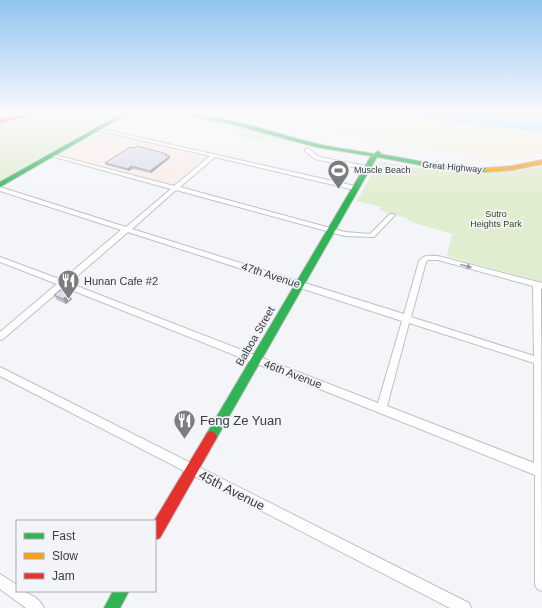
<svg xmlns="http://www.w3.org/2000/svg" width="542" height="608" viewBox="0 0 542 608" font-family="Helvetica,sans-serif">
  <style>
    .commercial { fill: #f9ece8 }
    .green { fill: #e1edcf }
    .sand { fill: #f4f0dc }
    .water { fill: #aadefc }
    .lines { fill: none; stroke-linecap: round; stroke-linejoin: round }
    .street-casing { stroke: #c0c0c2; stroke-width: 2 }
    .fast-casing { stroke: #c0c0c2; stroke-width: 2 }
    .slow-casing { stroke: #c0c0c2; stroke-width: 2 }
    .jam-casing { stroke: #c0c0c2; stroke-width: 2 }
    .street { fill: #fdfefe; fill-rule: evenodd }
    .fast { fill: #30b455; fill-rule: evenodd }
    .slow { fill: #ff9f0a; fill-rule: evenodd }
    .jam { fill: #e5322d; fill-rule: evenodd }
    .wall { fill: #bdbdc9 }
    .shaded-wall { fill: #9a9aa4 }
    .building { fill: #dcdcea; stroke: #9a9aa4 }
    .oneway { fill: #9c9d9e }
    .labels { text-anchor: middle; stroke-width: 3.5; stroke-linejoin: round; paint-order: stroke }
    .far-street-label { font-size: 9px; fill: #3c3c3e; stroke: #f3f4f9 }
    .far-poi-label { font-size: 9px; fill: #3c3c3e; stroke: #f3f4f9; text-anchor: start }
    .far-park-label { font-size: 9px; fill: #374514; stroke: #f3f4f9 }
    .street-label { font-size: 11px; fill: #3c3c3e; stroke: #f3f4f9 }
    .poi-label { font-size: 11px; fill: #3c3c3e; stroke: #f3f4f9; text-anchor: start }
    .near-poi-label { font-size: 13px; fill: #3c3c3e; stroke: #f3f4f9; text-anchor: start }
    .near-street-label { font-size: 13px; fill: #3c3c3e; stroke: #f3f4f9 }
  </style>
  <rect width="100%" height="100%" fill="#f4f5f8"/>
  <!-- commercial -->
  <path class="commercial" d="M99,132l106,25 -33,28 -113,-30z"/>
  <!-- green -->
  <path class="green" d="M0,114h118l-118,66z
    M232,127l17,2 60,16 -32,-5 -23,-8h-22l-2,-2z
    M243,133c12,0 21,6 32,8 10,2 21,3 32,6l-64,-10 -8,-2 -1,-1z
    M380,161c57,11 104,17 162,5v116l-95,-26 5,-22 -41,-12 -5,-4 -27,-8 2,-3 -24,-6 21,-39z"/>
  <!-- sand -->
  <path class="sand" d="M229,114h169l49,8 95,10v22l-31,5 -27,-1z"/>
  <!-- water -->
  <path class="water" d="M398,114h144v18l-95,-10z"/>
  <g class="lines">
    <defs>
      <path id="street" d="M97,128l258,58 3,2 -3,2 -140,-33 -35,30 165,45 25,2 20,-20h4l1,1 -21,22 -29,-1 -169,-46 -44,39 272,85 15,-53c5,-7 11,-5 19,-5l104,27v6l-1,-1 1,303 -5,-2 -2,-5v-109l-471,-188 -61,52 -3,1v-8l57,-48 -57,-22v-5l62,23 59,-50 -121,-39v-4l126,40 45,-38 -120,-33v-2l123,32 36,-30 -113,-26zM128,232l274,89 -24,82 -309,-120zM428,260h10l95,26 1,70 -123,-39 15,-55zM409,323l125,40v100l-147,-57z
        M305,149h4l10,8 48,9 3,2 -3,2 -52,-11 -10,-8z
        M0,367l469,236 2,5h-21l-450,-232z
        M0,574l17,11v6c10,0 23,7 27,17h-18l-26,-19z"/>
      <path id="fast" d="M121,114h6l-127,73v-5z
        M178,114c45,0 92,18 135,29 20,5 41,7 61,11l4,-3 3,2 -1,1 61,11 46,3 3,2 -3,2 -46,-3 -64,-12 -162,284 -4,2 -4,-2 -2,-4 2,-4 164,-277 -55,-9 -85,-23z
        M113,591h16l-9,17h-16z"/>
      <path id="slow" d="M542,160v4l-30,6 -25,2 -3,-2 3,-2 25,-2z"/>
      <path id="jam" d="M25,114h11l-36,9v-4z
        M211,431l4,2 2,4 -2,4 -55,97 -5,2 -1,-19 53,-88z"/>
    </defs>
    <!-- street casing -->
    <use href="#street" class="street-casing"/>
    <!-- fast casing -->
    <use href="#fast" class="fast-casing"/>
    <!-- slow casing -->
    <use href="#slow" class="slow-casing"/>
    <!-- jam casing -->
    <use href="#jam" class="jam-casing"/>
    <!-- street -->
    <use href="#street" class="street"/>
    <!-- fast -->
    <use href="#fast" class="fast"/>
    <!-- slow -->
    <use href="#slow" class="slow"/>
    <!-- jam -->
    <use href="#jam" class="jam"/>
  </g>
  <!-- wall -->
  <path class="wall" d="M168,156h2v2l-19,15 -19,-4 -3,2 -23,-6 -1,-2z
    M69,294l3,5 -6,5 -9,-4 -3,-5z"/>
  <!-- shaded-wall -->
  <path class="shaded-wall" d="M170,156v2l-19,15 -1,-2z
    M131,166l1,3 -3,2 -1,-2z
    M69,294l3,5 -6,5 -3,-5z"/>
  <!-- building -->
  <path class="building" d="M137,146l30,8 -2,1 5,1 -20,15 -19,-5 -3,3 -23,-6 25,-16 5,1z
    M60,290l9,4 -6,5 -9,-4z"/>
  <!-- one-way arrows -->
  <defs><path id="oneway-solid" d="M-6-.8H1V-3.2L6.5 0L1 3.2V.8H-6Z"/></defs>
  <use class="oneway" href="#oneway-solid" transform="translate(466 266) rotate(15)"/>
  <!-- sky -->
  <linearGradient id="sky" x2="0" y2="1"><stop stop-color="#8fc5f0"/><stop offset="0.57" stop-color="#fafafc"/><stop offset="1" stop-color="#fafafc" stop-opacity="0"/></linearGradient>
  <rect width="542" height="199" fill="url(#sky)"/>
  <!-- icons -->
  <defs>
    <symbol id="stadium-pin" viewBox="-11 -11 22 30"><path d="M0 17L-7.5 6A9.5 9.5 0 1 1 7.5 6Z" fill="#7c7d7f" stroke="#f3f4f9"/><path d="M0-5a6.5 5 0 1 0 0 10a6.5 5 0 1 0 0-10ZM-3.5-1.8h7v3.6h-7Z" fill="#fff"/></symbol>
    <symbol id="restaurant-pin" viewBox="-11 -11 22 30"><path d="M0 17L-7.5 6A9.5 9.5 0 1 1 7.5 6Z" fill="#7c7d7f" stroke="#f3f4f9"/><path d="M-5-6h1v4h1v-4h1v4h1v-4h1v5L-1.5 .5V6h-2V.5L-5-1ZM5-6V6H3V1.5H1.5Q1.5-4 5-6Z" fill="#fff"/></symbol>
  </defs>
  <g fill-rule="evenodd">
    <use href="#stadium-pin" x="326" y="158" width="25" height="34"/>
    <use href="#restaurant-pin" x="56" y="268" width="25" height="34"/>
    <use href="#restaurant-pin" x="172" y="408" width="25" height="34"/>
  </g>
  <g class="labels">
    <!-- far-street labels -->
    <g class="far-street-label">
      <text transform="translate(452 167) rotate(5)" y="3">Great Highway</text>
    </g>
    <!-- far-poi labels -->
    <g class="far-poi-label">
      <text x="354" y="173">Muscle Beach</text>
    </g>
    <!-- far-park labels -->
    <g class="far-park-label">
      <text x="496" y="217">Sutro<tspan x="496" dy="10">Heights Park</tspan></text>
    </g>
    <!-- street labels -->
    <g class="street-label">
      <text transform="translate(271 275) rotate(18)" y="4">47th Avenue</text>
      <text transform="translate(255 336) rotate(-60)" y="4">Balboa Street</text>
      <text transform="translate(293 374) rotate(21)" y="4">46th Avenue</text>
    </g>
    <!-- poi labels -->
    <g class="poi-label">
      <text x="84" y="285">Hunan Cafe #2</text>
    </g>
    <!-- near-poi labels -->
    <g class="near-poi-label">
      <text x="200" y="425">Feng Ze Yuan</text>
    </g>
    <!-- near-street labels -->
    <g class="near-street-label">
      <text transform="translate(232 490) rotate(27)" y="5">45th Avenue</text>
    </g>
  </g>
  <!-- legend -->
  <rect x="16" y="520" width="140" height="72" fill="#f3f4f9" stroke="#aaaaae"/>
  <rect x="24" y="533" width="20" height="6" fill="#30b455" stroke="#aaaaae"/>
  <text x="52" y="540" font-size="12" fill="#3c3c3e">Fast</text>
  <rect x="24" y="553" width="20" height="6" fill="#ff9f0a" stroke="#aaaaae"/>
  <text x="52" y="560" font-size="12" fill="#3c3c3e">Slow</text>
  <rect x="24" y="573" width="20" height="6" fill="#e5322d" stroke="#aaaaae"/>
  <text x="52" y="580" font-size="12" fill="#3c3c3e">Jam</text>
</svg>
